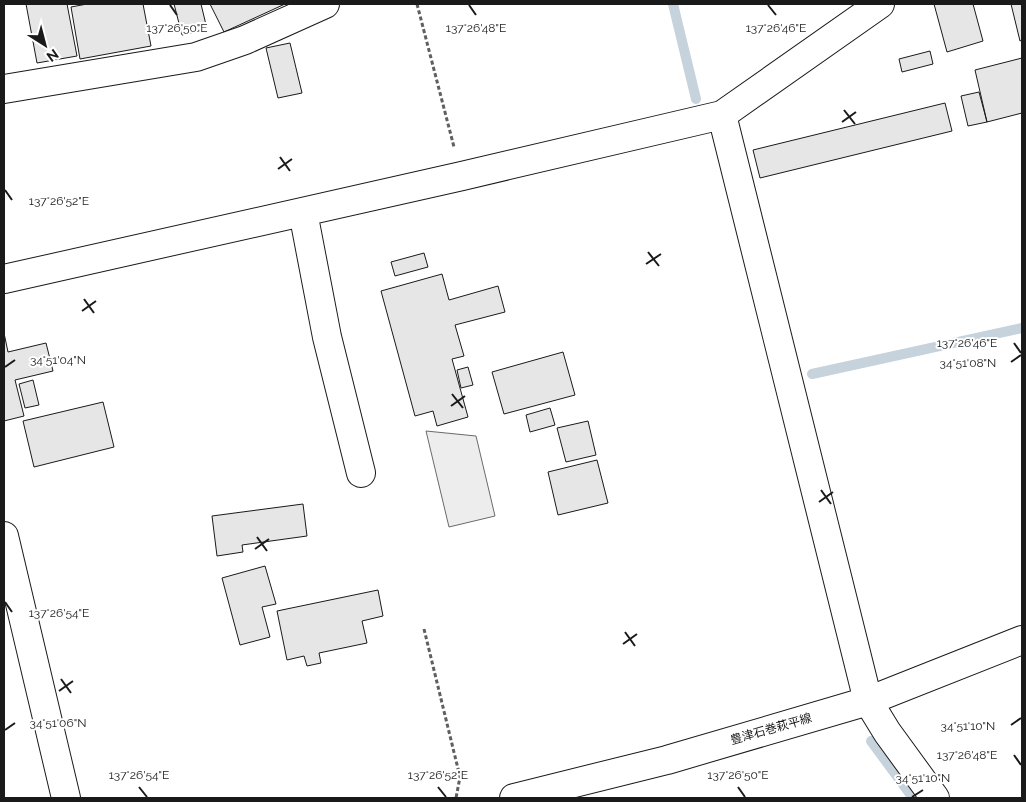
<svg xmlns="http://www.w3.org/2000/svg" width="1026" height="802" viewBox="0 0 1026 802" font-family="Raleway,'Noto Sans JP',sans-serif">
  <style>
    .parking { fill: #ededed; stroke: #6a6a6a }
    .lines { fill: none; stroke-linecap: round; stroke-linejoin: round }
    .stream { stroke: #c6d2dc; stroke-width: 10 }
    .building { fill: #e6e6e6; stroke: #1a1a1a }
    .minor-casing { stroke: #1a1a1a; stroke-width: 30 }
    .secondary-casing { stroke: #1a1a1a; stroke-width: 30 }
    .path { stroke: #5f5f5f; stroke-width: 3; stroke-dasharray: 4 2.5; stroke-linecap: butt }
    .minor { stroke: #fff; stroke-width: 28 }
    .secondary { stroke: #fff; stroke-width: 28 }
    .ticks { fill: none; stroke: #1a1a1a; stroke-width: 2 }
    .labels { text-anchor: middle; stroke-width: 4; stroke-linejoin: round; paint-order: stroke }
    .street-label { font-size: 12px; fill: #1a1a1a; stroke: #fff }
    .ticks-label { font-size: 12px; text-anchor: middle; fill: #1a1a1a; stroke: #fff; stroke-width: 4; stroke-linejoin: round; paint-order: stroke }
  </style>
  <rect width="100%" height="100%" fill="#fff"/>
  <!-- parking -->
  <path class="parking" d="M426,431l50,5 19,80 -46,11z"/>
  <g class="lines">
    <!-- stream -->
    <path class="stream" d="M673,4l23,95
      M812,374l210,-46
      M871,741l42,57"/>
  </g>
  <!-- building -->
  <path class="building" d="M26,4h41l10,52 -40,7z
    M87,4h56l8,42 -71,13 -9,-52z
    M174,4h27l6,25 -25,6z
    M210,4h75l-61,28z
    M934,4h39l10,37 -36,11z
    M1011,4h11v36l-2,1z
    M290,43l12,50 -24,5 -12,-50z
    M930,51l3,13 -31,8 -3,-13z
    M1022,58v55l-35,9 -12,-52z
    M979,92l8,30 -19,4 -7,-30z
    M945,103l7,28 -192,47 -7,-28z
    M424,253l4,14 -33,9 -4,-14z
    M442,274l7,26 49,-14 7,26 -50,13 9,31 -12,3 16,58 -31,9 -4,-15 -18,5 -34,-125z
    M4,333l4,19 38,-9 7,28 -38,9 9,36 -20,5z
    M563,352l12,43 -71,19 -12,-42z
    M468,367l5,18 -12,3 -4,-18z
    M33,380l6,25 -14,3 -6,-24z
    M103,402l11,45 -80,20 -11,-46z
    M550,408l5,17 -25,7 -4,-17z
    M588,421l8,34 -30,7 -9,-34z
    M597,460l11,43 -50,12 -10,-43z
    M303,504l4,32 -65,9 1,7 -26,4 -5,-40z
    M265,566l11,38 -14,3 8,30 -30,8 -18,-67z
    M378,590l5,26 -21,5 5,22 -48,10 2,10 -14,3 -3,-10 -17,4 -10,-49z"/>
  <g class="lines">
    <defs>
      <path id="minor" d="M4,89l192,-32 49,-17 80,-36
        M722,115l146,586 19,31 48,66
        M303,212l24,125 34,136
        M4,279l458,-103 260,-61 158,-111
        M4,536l62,262"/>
      <path id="secondary" d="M514,798l153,-38 201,-59 154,-61"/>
    </defs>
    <!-- minor casing -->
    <use href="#minor" class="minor-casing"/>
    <!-- secondary casing -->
    <use href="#secondary" class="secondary-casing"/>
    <!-- path -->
    <path class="path" d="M417,4l37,143
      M424,629l36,148 -4,21"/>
    <!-- minor -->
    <use href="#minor" class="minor"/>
    <!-- secondary -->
    <use href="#secondary" class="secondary"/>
  </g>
  <!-- ticks -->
  <path class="ticks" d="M170,5l7,10M469,5l7,10M768,5l8,10M844,110l11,14M842,122l14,-10M280,157l10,14M278,169l14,-10M5,190l7,10M648,252l11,14M646,264l15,-10M84,299l10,14M82,311l14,-10M1014,343l7,10M1011,362l10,-7M5,367l10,-7M452,394l11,14M451,406l14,-10M821,490l10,14M819,502l14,-10M257,537l10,14M255,549l14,-10M5,602l7,10M625,632l10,14M623,644l14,-10M61,679l10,14M59,691l14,-10M1011,725l10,-7M5,730l10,-7M1014,755l7,10M139,787l8,10M438,787l8,10M738,787l7,10M912,797l11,-7"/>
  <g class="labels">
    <!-- street labels -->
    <g class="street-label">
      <text transform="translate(771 729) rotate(-16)" y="4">豊津石巻萩平線</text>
    </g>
  </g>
  <g class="ticks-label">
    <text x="177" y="32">137°26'50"E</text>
    <text x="476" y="32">137°26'48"E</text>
    <text x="776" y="32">137°26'46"E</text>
    <text x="59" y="205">137°26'52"E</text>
    <text x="967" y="347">137°26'46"E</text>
    <text x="58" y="364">34°51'04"N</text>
    <text x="968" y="367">34°51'08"N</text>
    <text x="59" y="617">137°26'54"E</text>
    <text x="58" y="727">34°51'06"N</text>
    <text x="968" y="730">34°51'10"N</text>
    <text x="967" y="759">137°26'48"E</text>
    <text x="139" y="779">137°26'54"E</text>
    <text x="438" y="779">137°26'52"E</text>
    <text x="738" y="779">137°26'50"E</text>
    <text x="923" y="782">34°51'10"N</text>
  </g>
  <!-- border -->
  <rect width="1026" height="802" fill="none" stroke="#1a1a1a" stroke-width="10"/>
  <!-- north arrow -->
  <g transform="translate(45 45) rotate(144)" stroke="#ffffff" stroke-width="4" paint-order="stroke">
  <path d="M0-4L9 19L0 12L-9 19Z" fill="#1a1a1a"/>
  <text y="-8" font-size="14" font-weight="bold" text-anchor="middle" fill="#1a1a1a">N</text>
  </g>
</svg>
